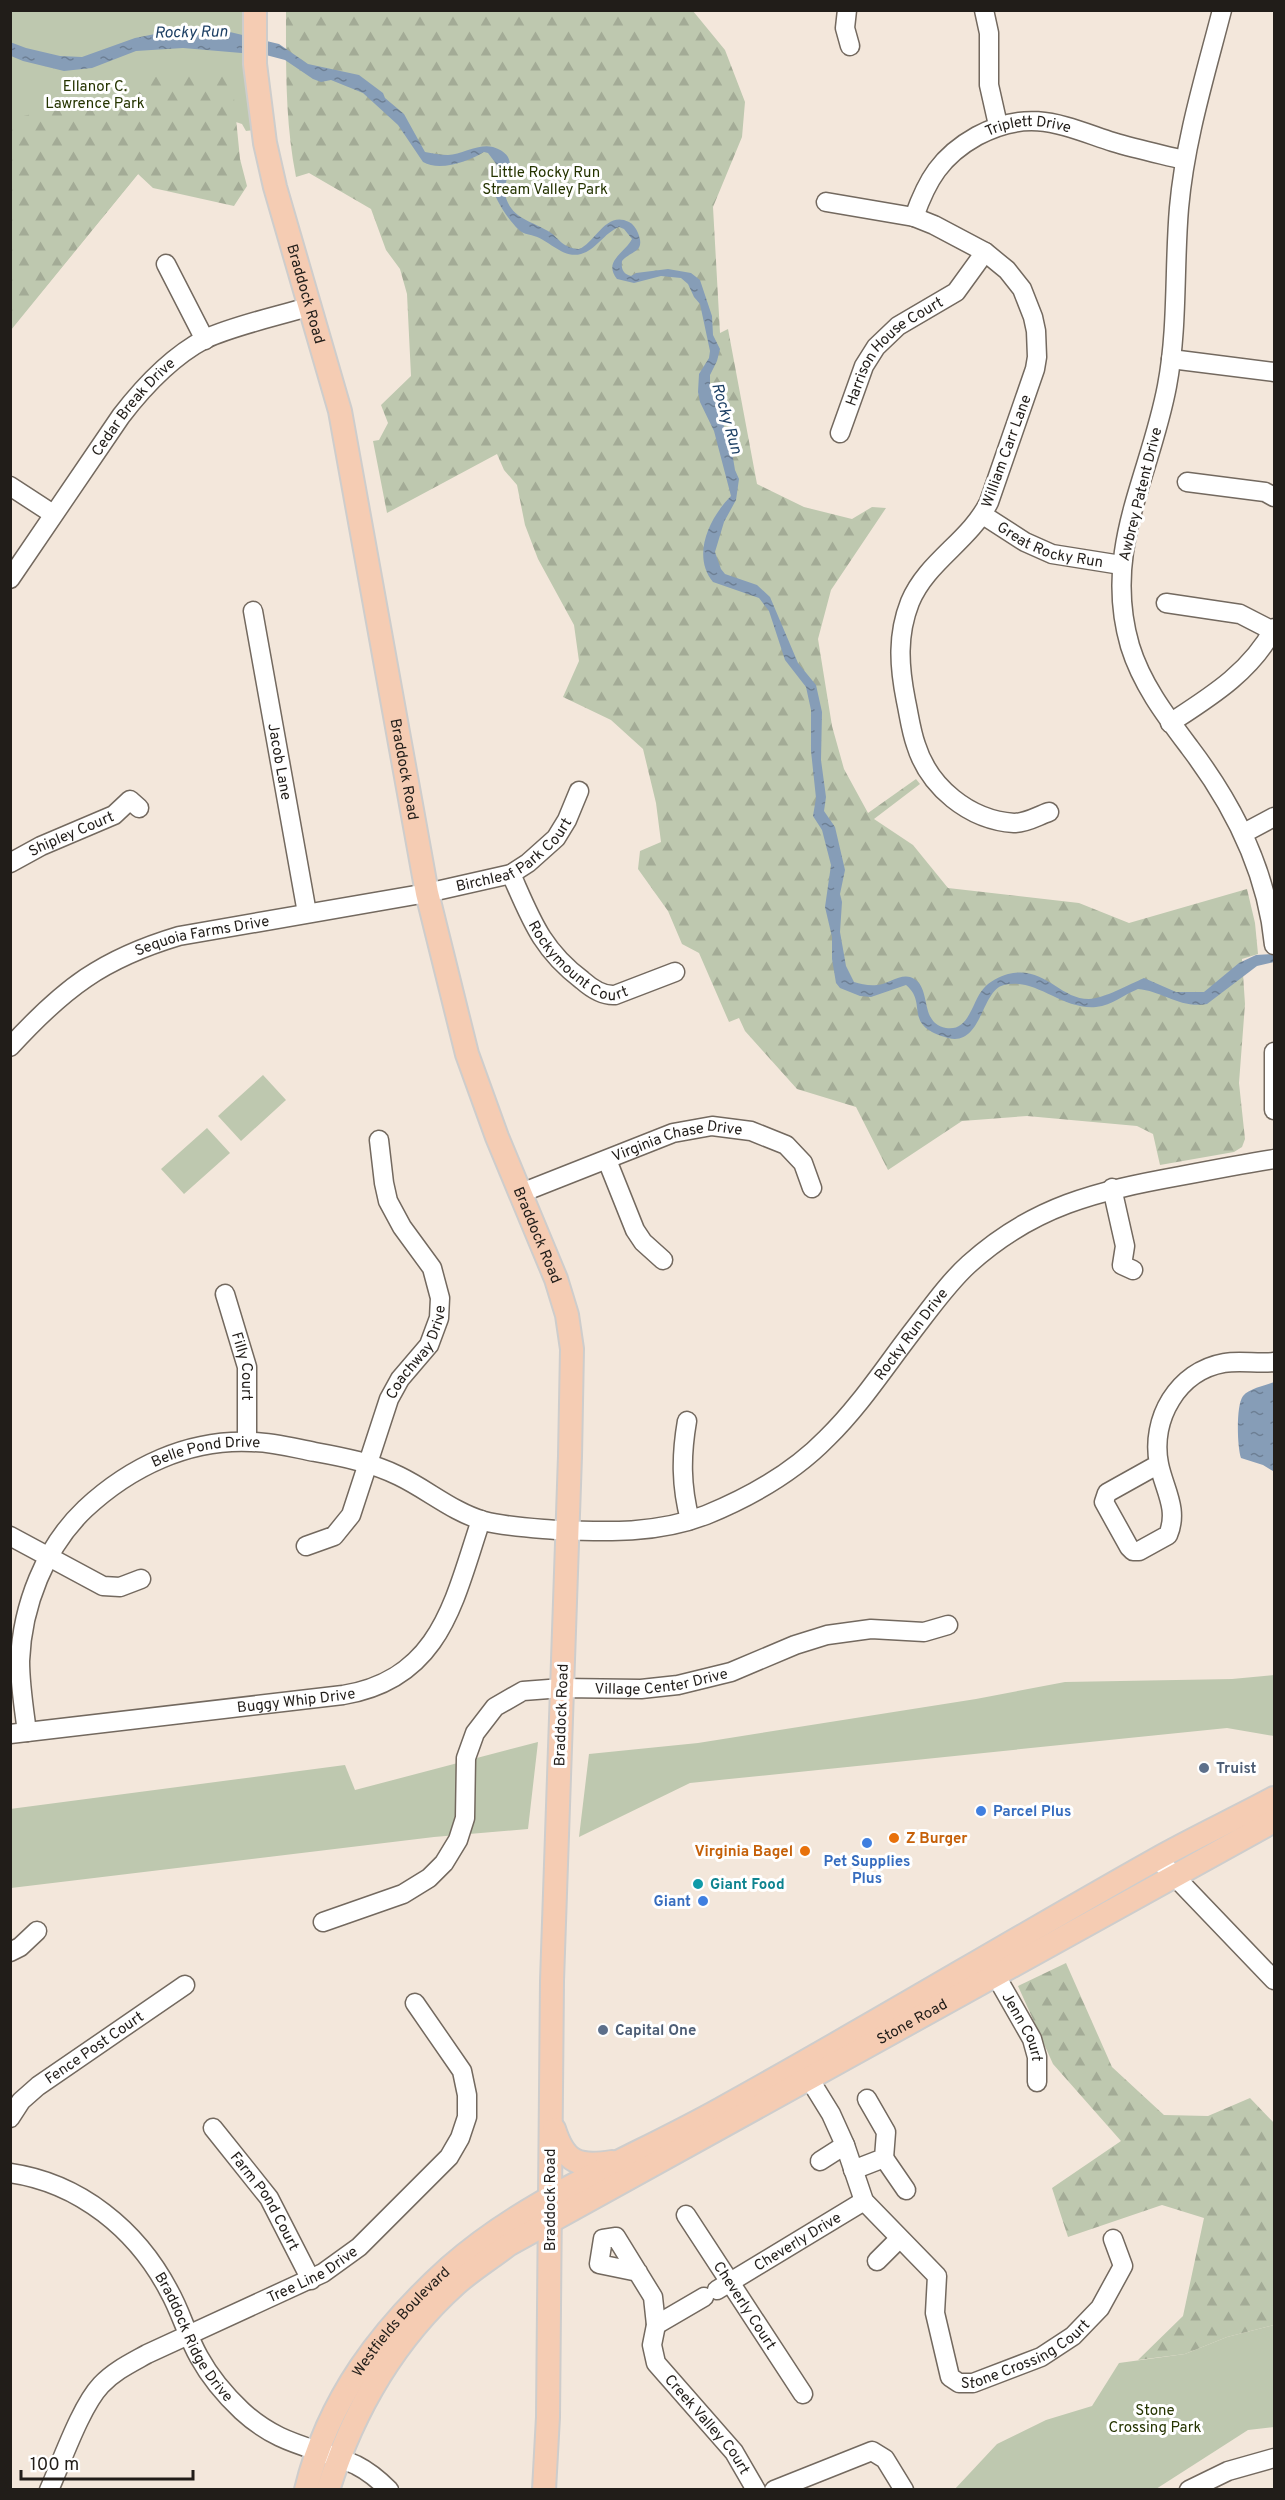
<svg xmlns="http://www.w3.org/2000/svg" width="1285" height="2500" viewBox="0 0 1285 2500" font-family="Overpass,sans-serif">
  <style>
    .green { fill: #bec8af }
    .forest { fill: url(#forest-firs) }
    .water { fill: url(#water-ripples) }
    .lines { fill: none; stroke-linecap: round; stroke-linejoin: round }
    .minor-casing { stroke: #73695f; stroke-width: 21 }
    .major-casing { stroke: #cecdcc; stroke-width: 26 }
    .minor { stroke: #fff; stroke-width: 18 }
    .major { stroke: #f5ccb3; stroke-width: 22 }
    .service-dot { fill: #5c6f8a; stroke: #fff; stroke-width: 2 }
    .shop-dot { fill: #3f7fe0; stroke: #fff; stroke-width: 2 }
    .food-dot { fill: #e8710a; stroke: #fff; stroke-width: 2 }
    .culture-dot { fill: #0f9aa8; stroke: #fff; stroke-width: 2 }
    .labels { text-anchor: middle; stroke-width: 6; stroke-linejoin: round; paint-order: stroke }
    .park-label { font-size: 15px; fill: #253400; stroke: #fff }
    .street-label { font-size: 15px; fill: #211d19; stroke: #fff }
    .service-label { font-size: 15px; font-weight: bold; fill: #4e5e75; stroke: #fff; text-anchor: start }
    .shop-label { font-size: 15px; font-weight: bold; fill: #366cbe; stroke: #fff; text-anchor: start }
    .food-label { font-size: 15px; font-weight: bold; fill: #c56008; stroke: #fff; text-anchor: start }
    .culture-label { font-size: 15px; font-weight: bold; fill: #0d838f; stroke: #fff; text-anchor: start }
    .water-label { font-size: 16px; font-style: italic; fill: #1c3f64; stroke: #fff }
  </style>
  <defs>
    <pattern id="forest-firs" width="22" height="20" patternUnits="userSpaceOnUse" patternTransform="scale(1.5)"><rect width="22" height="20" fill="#bec8af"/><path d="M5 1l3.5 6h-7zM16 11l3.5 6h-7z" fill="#a3ab96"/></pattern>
    <pattern id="water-ripples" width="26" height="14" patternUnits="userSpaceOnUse" patternTransform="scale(1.5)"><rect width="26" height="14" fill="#869db7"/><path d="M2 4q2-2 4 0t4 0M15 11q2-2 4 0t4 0" fill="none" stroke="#6d7f94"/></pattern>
  </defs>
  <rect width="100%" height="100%" fill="#f3e7db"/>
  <!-- green -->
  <path class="green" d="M11,11h235l8,119 -8,1 -4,-7 -28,-9 -76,59 -127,155z
    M263,1075l23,25 -45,41 -23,-25z
    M207,1128l23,25 -46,41 -23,-25z
    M1274,1675v61l-47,-8 -537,55 -111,54 10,-83 109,-11 278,-44 89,-17 167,-3z
    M538,1742l-10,87 -94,8 -423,51 -1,-79 335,-44 10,25z
    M1274,2325v102l-26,3 -92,59 -202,1 43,-46 49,-24 46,-14 27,-43 66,-9 42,-17z"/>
  <!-- forest -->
  <path class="forest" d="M286,11h407l32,39 20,52 -3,35 -29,70 7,126 8,-4 29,155 47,23 48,12 20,-12 14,1 -55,82 -13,49 14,87 12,43 24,44 48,-34 4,5 -46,35 39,26 35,43 131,15 50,20 118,-34 8,34 3,31 -16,5 3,45 -6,79 6,56 -3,8 -8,5 -74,13 -7,-31 -16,-8 -110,-10 -65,5 -74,49 -32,-63 -59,-18 -52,-58 -6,-13 -10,4 -30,-69 -17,-9 -14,-33 -30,-42 2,-18 21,-9 -5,-39 -13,-54 -32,-29 -48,-23 16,-36 -5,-36 -36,-66 -13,-34 -8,-40 -13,-15 -7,-16 -110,59 -14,-72 6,-1 9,-17 -7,-18 30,-29 -4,-82 -7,-25 -14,-19 -15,-41 -62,-36 -13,4c-11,-56 -10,-110 -10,-166z
    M231,68l9,91 7,27 -13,20 -81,-18 -15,-14 -127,156v-211l54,-13 19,-9 24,8 16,-2c16,-25 41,-32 70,-33l7,5 5,16z
    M1066,1963l46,104 52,48 44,1 42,-18 24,25v202l-47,12 -42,17 -47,6 45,-44 21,-98 -42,-13 -94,32 -16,-49 69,-47 -68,-77 -35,-78z"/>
  <!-- water -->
  <path class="water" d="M230,32l49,12 29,20 51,11 24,18 2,5 19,16 21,38c7,1 16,3 23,3 14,-1 32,-12 45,-8 33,11 6,33 13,51 7,21 26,23 42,33 11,6 13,17 31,18 16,-6 27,-39 50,-27 4,2 7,6 9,11 8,20 -7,17 -16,28 -1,8 1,13 9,15l5,-3 32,-4 23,4 9,7 12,36 1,19 7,14 -3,12 -7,14v12l21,59 4,24 4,9 -3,21 -12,22 -9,30 6,17 4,5 32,11 13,12 28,66 18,22 6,27 -1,48 5,37 -2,14 11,16 10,43 -5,24 2,8 -2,30 6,34 8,16c7,2 15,4 23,3 13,-1 26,-15 39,-5 15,12 4,43 30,48 24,4 26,-28 38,-40 5,-6 16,-12 24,-14 37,-9 51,25 81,25 14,0 41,-15 55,-21l32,14h28l35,-29 17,-8 18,-1v8l-17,4 -50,38c-26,5 -45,-13 -69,-15 -15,6 -25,16 -42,18 -35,3 -60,-30 -92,-22 -23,5 -22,62 -56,53 -47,-13 -19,-34 -42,-53l-35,12 -11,-1 -20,-8 -4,-5 -4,-24v-22l-7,-30 6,-42 -9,-35 -9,-14 3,-18 -5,-47v-41l-5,-23 -21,-27 -16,-49 -10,-13 -46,-16c-22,-27 -3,-65 18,-86l-17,-65 -14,-29 -2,-10 1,-18 10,-16 1,-7 -10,-47 -6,-7 -6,-13 -7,-6 -20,-2 -27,7 -17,-4c-14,-18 7,-25 15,-40l-8,-10 -5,-2c-15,6 -23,23 -38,27 -18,5 -32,-14 -47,-18 -6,-2 -11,-2 -16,-7 -10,-10 -27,-34 -26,-48l4,-6 1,-10 -9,-12 -4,-1c-15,9 -44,20 -61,10l-25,-37 -35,-32 -32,-13 -10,2 -8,-3 -28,-19 -19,-5 -83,-7 -47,3 -44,17 -28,3 -41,-10 -12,-5 -1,-14 16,6 34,8 22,1 53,-19 25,-5 26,3z
    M1274,1382v89h-1l-10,-6 -22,-7c-4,-12 -5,-53 2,-62 7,-8 22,-10 31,-14z"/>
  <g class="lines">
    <defs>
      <g id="minor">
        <path d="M847,10l-2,18 5,18"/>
        <path d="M984,10l5,23v52l9,40"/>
        <path d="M1222,10c-17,66 -37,130 -43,198 -5,59 -1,120 -12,178 -17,91 -65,164 -37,260 12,39 36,70 60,102 44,58 77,123 84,197"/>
        <path d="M826,202l88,15 20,8 51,27 22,18 15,19 11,28 3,14 1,26 -2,12 -46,133c-19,39 -62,59 -79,100 -13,33 -11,64 -4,99 3,14 5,30 10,44 13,42 53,75 98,78 13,0 23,-7 35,-11"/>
        <path id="s1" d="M914,217c13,-37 27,-61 63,-81 53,-28 84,-11 136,6 23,7 47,12 71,18"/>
        <path d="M166,264l39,76"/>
        <path d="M1171,359l103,13"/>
        <path id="s2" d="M840,433l24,-67 12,-19 22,-21 58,-34 29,-40"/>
        <path d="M1187,482l78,10 9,5"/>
        <path d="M10,486l43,28"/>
        <path id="s3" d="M983,515l42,27 27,12 69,11"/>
        <path id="s4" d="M10,579l111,-163c23,-30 50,-59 84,-77 30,-14 74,-23 106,-33"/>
        <path d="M1166,603l74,11 33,17"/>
        <path id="s5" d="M253,611l54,302"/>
        <path d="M1170,723c40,-26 81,-51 104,-95"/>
        <path d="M1244,833l30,-16"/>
        <path id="s6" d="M10,863l31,-17 73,-31 16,-15 9,8"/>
        <path id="s7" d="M511,874c20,45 30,75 71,106 9,8 20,16 33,15l60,-23"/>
        <path id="s8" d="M10,1047c54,-59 92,-88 169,-111l248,-43 84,-19 17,-11 28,-25 11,-18 12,-29"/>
        <path d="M1274,1052v58"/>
        <path d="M607,1160l28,70 8,12 20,18"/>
        <path d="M1112,1188l13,58 -3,19 11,5"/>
        <path id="s9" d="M521,1193l152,-60 39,-7 39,5 35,14 17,18 9,25"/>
        <path id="s10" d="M225,1294l22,73v74"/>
        <path d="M687,1421c-6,35 -6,65 3,99"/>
        <path d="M1159,1464l-52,29 -3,9 25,45 4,4h6l29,-16c11,-26 -4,-46 -9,-71 -9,-45 19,-93 65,-101 16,-3 34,1 50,-1"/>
        <path d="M10,1536l93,50 17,1 21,-8"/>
        <path id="s11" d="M306,1546l28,-10 17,-21 38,-116 11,-20 29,-34 10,-27 1,-20 -8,-30 -30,-41 -14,-26 -4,-18 -5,-43"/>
        <path id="s12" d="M27,1732c-3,-23 -7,-47 -7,-71 2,-55 25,-114 65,-152 45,-42 103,-70 166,-67 22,0 43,6 64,10 28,5 58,11 84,24 29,14 54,36 85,45 23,6 48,7 72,9 51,2 101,4 150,-15 44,-18 88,-43 121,-77 32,-31 58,-71 85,-106 18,-23 35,-48 57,-68 64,-58 128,-73 211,-88 31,-6 63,-12 94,-17"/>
        <path id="s13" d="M10,1734l333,-39c98,-16 111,-95 138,-175"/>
        <path d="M1157,1858l117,122"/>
        <path id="s14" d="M323,1922l80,-28 26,-16 15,-15 14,-23 7,-22 1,-60 9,-25 20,-26 28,-16 39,-3 79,1 37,-4 53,-13 64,-27 32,-10 44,-6 53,3 24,-7"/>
        <path d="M10,1952l10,-5 17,-16"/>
        <path id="s15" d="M996,1976l36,63 5,18v25"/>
        <path id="s16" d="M802,2067l29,47 14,31 19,56 73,75 -2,37 15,64 9,6h14l68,-26 32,-21 27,-28 23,-42 -10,-27"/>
        <path id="s17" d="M10,2118l11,-17 17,-15 147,-101"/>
        <path id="s18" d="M213,2128l56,70 42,82"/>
        <path d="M884,2158l22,32"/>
        <path d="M820,2161l25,-16"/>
        <path d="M853,2170l31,-12 2,-26 -19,-33"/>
        <path id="s19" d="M10,2173c70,10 127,57 159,118 12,21 18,45 30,66 11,20 26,38 43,54 38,35 71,35 114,54 12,6 23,15 33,25"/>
        <path id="s20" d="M686,2215l117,179"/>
        <path d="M877,2261l22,-22"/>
        <path id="s21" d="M638,2272l-39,-8 4,-25 13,-2 37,60 3,28 -4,20 4,18 78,89 22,38"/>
        <path id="s22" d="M717,2290l147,-89"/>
        <path d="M656,2325l48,-28"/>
        <path id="s23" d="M49,2490c13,-29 32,-84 52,-105 13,-14 30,-22 46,-31l176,-81 36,-26 90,-90 11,-19 7,-21v-22l-5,-24 -47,-68"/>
        <path d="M774,2490l98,-39 13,8 19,31"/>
        <path d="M1189,2490l39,-19 46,-13"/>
      </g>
      <g id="major">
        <path id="s24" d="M255,10v54l10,79 10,44 65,224 87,482 40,161 30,83 59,142 11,36 5,34 -2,107 -18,525 -4,436 -4,73"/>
        <path d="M554,2129c11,34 24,38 58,33"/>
        <path id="s25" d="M306,2490c22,-91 75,-161 144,-223 78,-69 179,-107 269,-157 147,-81 290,-168 436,-250 39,-22 80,-41 119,-62"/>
        <path id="s26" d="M328,2490c25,-79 67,-151 128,-206 16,-14 35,-26 52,-39l766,-424"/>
      </g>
    </defs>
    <!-- minor casing -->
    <use href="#minor" class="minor-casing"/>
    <!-- major casing -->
    <use href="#major" class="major-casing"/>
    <!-- minor -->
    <use href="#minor" class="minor"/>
    <!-- major -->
    <use href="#major" class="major"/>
  </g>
  <!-- markers -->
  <g class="service-dot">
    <circle cx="1204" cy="1768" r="6"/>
    <circle cx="603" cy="2030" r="6"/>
  </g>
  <g class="shop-dot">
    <circle cx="981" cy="1811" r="6"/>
    <circle cx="867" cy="1843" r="6"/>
    <circle cx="703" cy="1901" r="6"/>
  </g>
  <g class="food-dot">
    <circle cx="894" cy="1838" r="6"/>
    <circle cx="805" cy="1851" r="6"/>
  </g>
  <circle class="culture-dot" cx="698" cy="1884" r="6"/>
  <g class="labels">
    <!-- park labels -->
    <g class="park-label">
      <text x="95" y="91">Ellanor C.<tspan x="95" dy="17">Lawrence Park</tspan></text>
      <text x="545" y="177">Little Rocky Run<tspan x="545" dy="17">Stream Valley Park</tspan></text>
      <text x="1155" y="2415">Stone<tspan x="1155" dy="17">Crossing Park</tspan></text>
    </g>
    <!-- street labels -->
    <g class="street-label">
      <text dy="5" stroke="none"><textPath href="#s1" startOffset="159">Triplett Drive</textPath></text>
      <text dy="5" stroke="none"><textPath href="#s24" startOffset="290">Braddock Road</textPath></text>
      <text dy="5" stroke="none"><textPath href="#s2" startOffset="102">Harrison House Court</textPath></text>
      <text dy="5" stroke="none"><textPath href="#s4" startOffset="212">Cedar Break Drive</textPath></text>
      <text transform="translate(1006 451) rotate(-70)" y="5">William Carr Lane</text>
      <text transform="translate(1140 494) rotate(-76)" y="5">Awbrey Patent Drive</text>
      <text dy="5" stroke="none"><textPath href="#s3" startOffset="75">Great Rocky Run</textPath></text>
      <text dy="5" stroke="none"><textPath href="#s5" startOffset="153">Jacob Lane</textPath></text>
      <text dy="5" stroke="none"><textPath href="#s24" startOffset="776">Braddock Road</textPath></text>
      <text dy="5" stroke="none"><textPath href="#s6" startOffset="68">Shipley Court</textPath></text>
      <text dy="5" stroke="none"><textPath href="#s8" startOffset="555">Birchleaf Park Court</textPath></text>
      <text dy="5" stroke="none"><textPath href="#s8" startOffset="228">Sequoia Farms Drive</textPath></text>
      <text dy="5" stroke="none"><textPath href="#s7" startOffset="116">Rockymount Court</textPath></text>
      <text dy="5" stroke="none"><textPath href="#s9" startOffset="166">Virginia Chase Drive</textPath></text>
      <text dy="5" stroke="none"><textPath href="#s24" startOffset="1262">Braddock Road</textPath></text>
      <text dy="5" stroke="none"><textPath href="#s12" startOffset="1176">Rocky Run Drive</textPath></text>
      <text dy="5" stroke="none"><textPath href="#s11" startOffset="234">Coachway Drive</textPath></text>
      <text dy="5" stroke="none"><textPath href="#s10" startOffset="75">Filly Court</textPath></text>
      <text dy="5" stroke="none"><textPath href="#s12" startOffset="378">Belle Pond Drive</textPath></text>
      <text dy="5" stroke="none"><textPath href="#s14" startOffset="477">Village Center Drive</textPath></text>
      <text dy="5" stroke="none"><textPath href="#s13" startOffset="288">Buggy Whip Drive</textPath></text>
      <text transform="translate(561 1715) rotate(-88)" y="5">Braddock Road</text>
      <text dy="5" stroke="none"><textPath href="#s26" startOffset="772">Stone Road</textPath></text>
      <text dy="5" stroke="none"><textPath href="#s15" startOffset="58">Jenn Court</textPath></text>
      <text dy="5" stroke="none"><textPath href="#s17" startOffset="111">Fence Post Court</textPath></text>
      <text transform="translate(550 2200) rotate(-90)" y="5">Braddock Road</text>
      <text dy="5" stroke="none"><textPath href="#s18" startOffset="90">Farm Pond Court</textPath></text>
      <text dy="5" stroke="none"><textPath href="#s22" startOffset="94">Cheverly Drive</textPath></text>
      <text dy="5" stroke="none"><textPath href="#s23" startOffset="357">Tree Line Drive</textPath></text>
      <text dy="5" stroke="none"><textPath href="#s20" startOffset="108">Cheverly Court</textPath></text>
      <text dy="5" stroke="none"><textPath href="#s25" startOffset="196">Westfields Boulevard</textPath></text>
      <text dy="5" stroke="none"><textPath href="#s19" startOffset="258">Braddock Ridge Drive</textPath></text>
      <text dy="5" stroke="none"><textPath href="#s16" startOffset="440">Stone Crossing Court</textPath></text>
      <text dy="5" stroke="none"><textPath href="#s21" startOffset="296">Creek Valley Court</textPath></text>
    </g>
    <!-- service labels -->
    <g class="service-label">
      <text x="1216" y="1773">Truist</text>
      <text x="615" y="2035">Capital One</text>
    </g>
    <!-- shop labels -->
    <g class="shop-label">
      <text x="993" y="1816">Parcel Plus</text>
      <text x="867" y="1866" text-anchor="middle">Pet Supplies<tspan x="867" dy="17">Plus</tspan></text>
      <text x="691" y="1906" text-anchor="end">Giant</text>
    </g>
    <!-- food labels -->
    <g class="food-label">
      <text x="906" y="1843">Z Burger</text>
      <text x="793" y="1856" text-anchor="end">Virginia Bagel</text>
    </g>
    <!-- culture labels -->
    <g class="culture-label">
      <text x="710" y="1889">Giant Food</text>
    </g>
    <!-- water labels -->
    <g class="water-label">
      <text transform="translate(191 31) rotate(-1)" y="6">Rocky Run</text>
      <text transform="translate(728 418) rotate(74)" y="6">Rocky Run</text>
    </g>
  </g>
  <!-- border -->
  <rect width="1285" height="2500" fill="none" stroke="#211d19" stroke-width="24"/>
  <!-- scale -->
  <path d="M21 2470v9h172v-9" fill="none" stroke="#211d19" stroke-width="3"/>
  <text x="30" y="2470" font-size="18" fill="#211d19" stroke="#ffffff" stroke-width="4.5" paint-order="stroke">100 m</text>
</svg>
